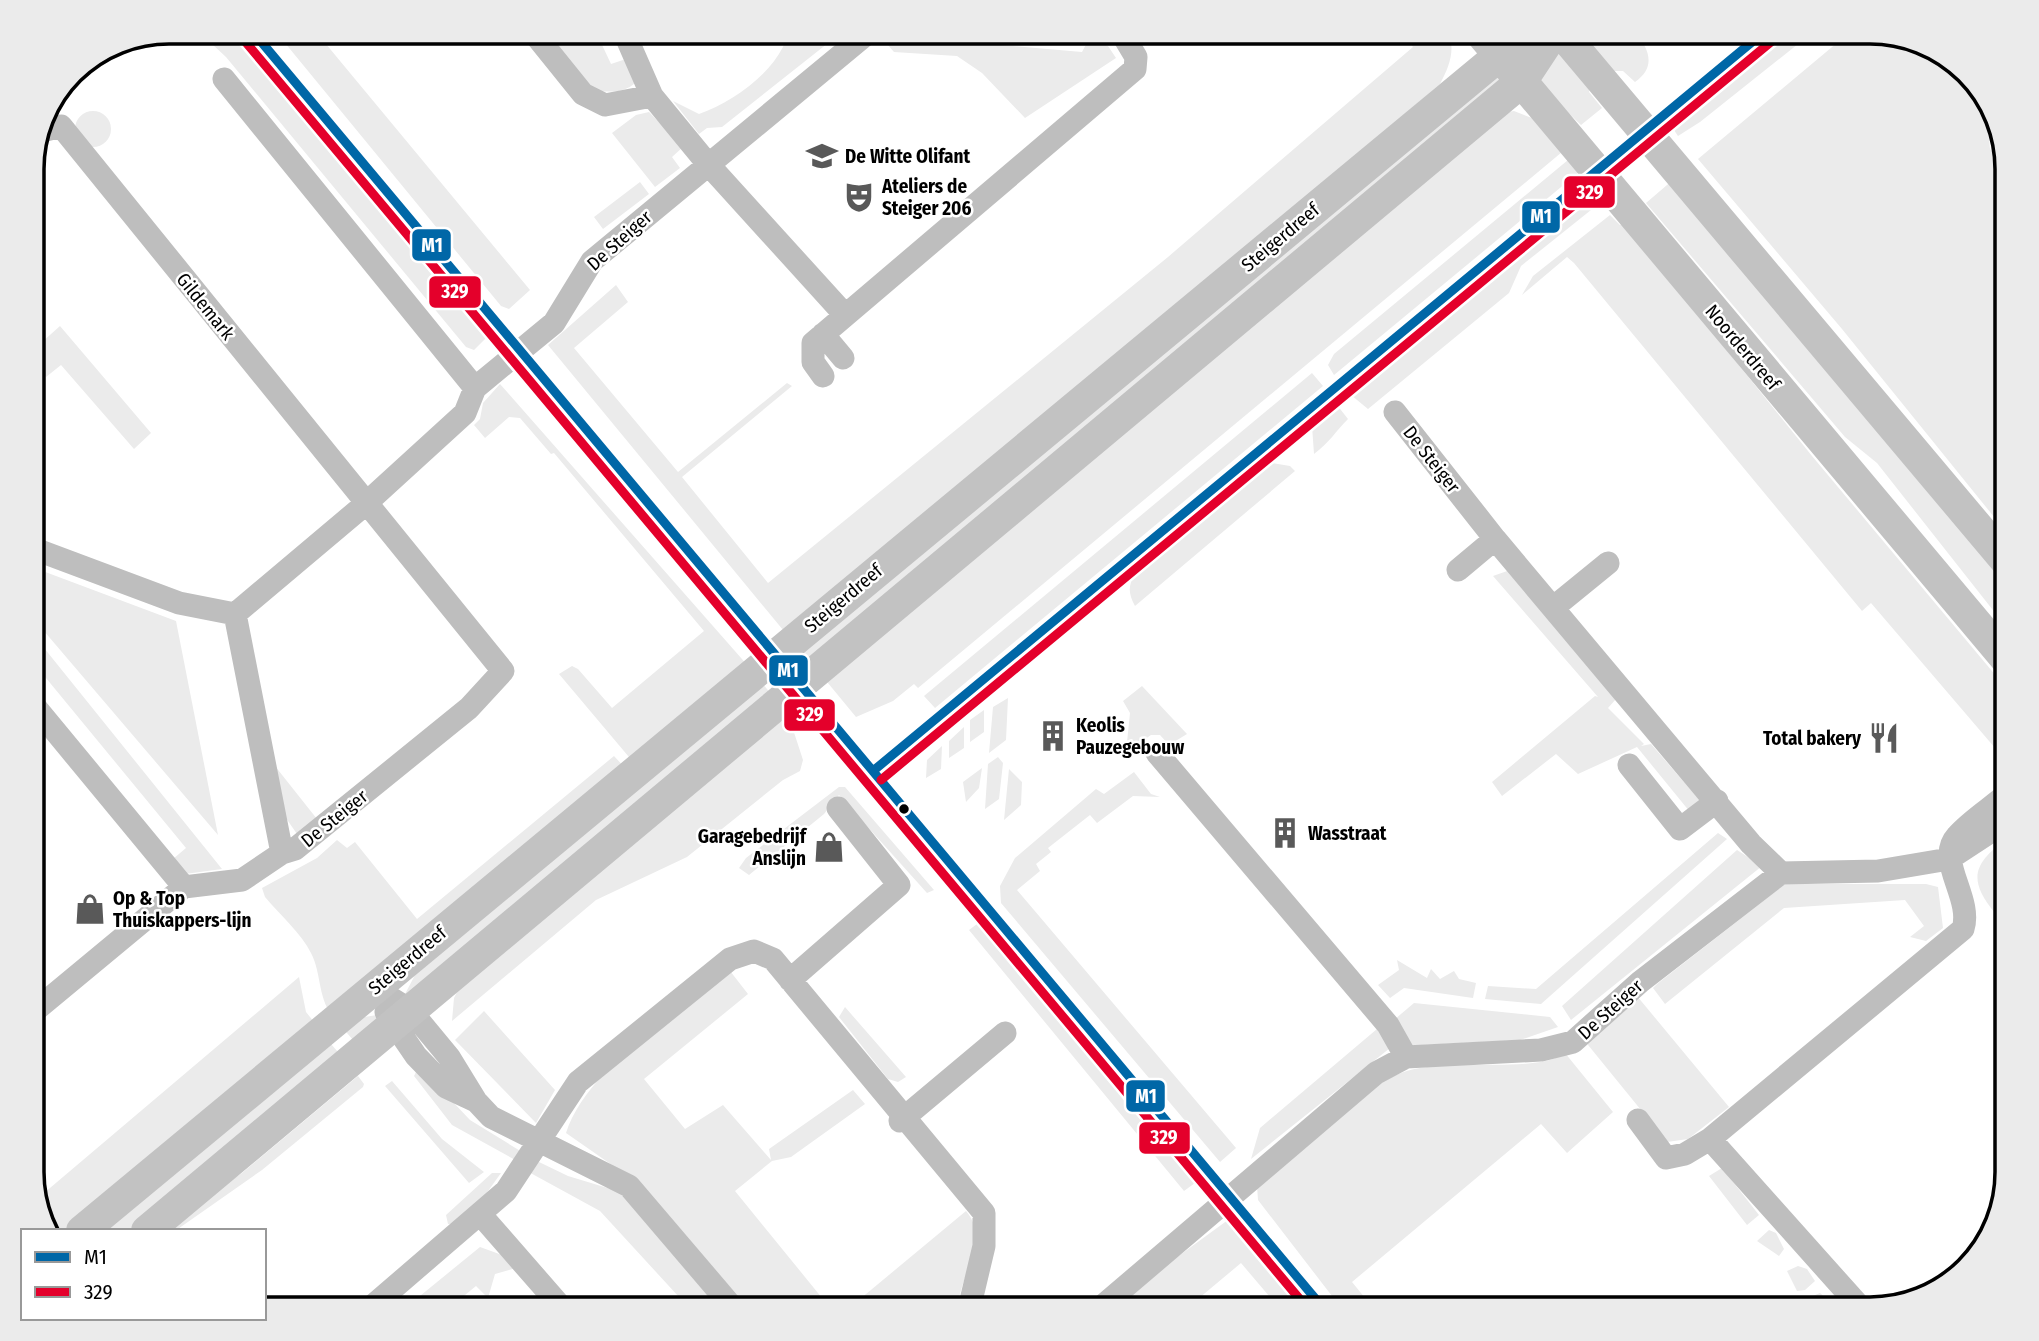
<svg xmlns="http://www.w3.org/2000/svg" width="2039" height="1341" viewBox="0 0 2039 1341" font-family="'Fira Sans Condensed',sans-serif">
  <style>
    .green { fill: #ebebeb }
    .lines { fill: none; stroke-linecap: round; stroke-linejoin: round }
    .minor { stroke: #bebebe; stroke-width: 23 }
    .secondary { stroke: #c2c2c2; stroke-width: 32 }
    .bus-1-casing { stroke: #fff; stroke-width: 14 }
    .bus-2-casing { stroke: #fff; stroke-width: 14 }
    .bus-1 { stroke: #0067a7; stroke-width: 9 }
    .bus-2 { stroke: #e4002b; stroke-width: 9 }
    .bus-dot { fill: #000; stroke: #fff; stroke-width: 2.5 }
    .labels { text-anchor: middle; stroke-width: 5; stroke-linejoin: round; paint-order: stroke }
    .poi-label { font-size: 19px; font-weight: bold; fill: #000; stroke: #fff; text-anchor: start }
    .street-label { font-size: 19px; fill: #000; stroke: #fff }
    .rim { fill: none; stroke: #000; stroke-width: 3.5 }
    .line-badge { stroke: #fff; stroke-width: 2.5 }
    .badge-label { font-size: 19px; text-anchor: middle; font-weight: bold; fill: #fff }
  </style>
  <rect width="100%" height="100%" fill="#fff"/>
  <!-- green -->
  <path class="green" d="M199,32h38l252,303 -15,15 -8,-3 -240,-290z
    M276,32h40l214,258 -21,19 -8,-3z
    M541,32h55l15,32 18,-6 7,24c-13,13 -29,9 -46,9z
    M788,32h54l-120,95 -15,1 -8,6 -26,-33 26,13c31,-11 68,-36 84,-67 2,-5 2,-10 5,-15z
    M905,32h37l3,8 137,12 8,-15 18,9 8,12 -91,60 -43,-45 -25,-17 -63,-4 -7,-8z
    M1402,32h46c8,18 1,35 -8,52l-652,552 -240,-291 68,-60 12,17 -54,46 104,124 109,-89 5,3 -110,91 86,106 400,-326 245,-210z
    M1580,32h55c15,18 21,35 0,50l-12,-11h-10z
    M1785,32h28l-113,90 -22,14 -6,-9z
    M1850,32h20l77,23 42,46 9,31 -9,7 1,10 17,20v364l-165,-204 -144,-170z
    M115,43l-17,15 -1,10 -46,34 21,-30z
    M1560,49l31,36 -2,7 13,16 -21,17 -52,-50z
    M1492,65l12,15 -690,588 -19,-22z
    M75 129a18 18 0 1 1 36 0a18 18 0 1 1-36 0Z
    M1514,111l23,9 25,32 -644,536 -4,-4 -21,17 -37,16 -33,-40 679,-564z
    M649,112l34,35 -11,10 8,11 -25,19 -43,-54 24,-18z
    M1568,160l10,13 -244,202 -6,-10 6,-11z
    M1674,179l333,402v47l-130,-165 -32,-26 -199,-234z
    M640,182l9,12 -46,35 -9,-12z
    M1593,190l8,12 -80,64 -12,27 -141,116 -17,-14z
    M1610,215l10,10 4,-2 188,233 195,233v73l-136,-159 -9,8 -288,-348 -7,-6 -45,38 11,-19z
    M60,326l91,107 -17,16 -73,-84 -15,12 -14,-15v-11z
    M1312,373l11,13 -388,322 -11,-12z
    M500,384l249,283 -115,96 -75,-89 13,-8 6,3 34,39 92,-77 -150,-178 -3,1 -31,-36 -11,-1 -24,21 -11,-13 6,-6 3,-16z
    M1337,405l11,14c-13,13 -18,23 -34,35l-2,-28z
    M1272,463l18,3 5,5 -160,135c-7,-13 -7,-20 0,-33l128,-107z
    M32,567l144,54 42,214 -186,-218z
    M1510,570l106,129 -8,9 36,36 -3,2 10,-2 51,59 -12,9 -53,-65 -59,27 -22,-20 -54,42 -10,-14 103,-86 3,1 -105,-121z
    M32,633l190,236 -37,5 -12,-15 13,-11 -154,-187z
    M757,677l19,23 -372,296 11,-21z
    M1142,686l45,48 -18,11 -9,-10h-9l-25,17 4,-39 -7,-12z
    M1008,698l-2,42 -17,13 4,-46z
    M984,710v22l-14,10v-22z
    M788,714l15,46 -3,11 -17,9 -96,77 -91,43 -144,121 2,-23 7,-14z
    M964,727v21l-15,10v-17z
    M942,746l-1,23 -15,9 1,-18z
    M614,756l13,14 -295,246c-15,-22 -10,-41 -21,-63 -10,-20 -31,-38 -46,-56l-3,-9 55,-30 20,-18 10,8 8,-6 62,77z
    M998,757l5,6 -4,36 -14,10 3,-45z
    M271,761l46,58 -20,15 -18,-26z
    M982,768l-3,20 -13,14 -3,-20z
    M1009,769l13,13 -1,23 -17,15z
    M1134,772l17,22 9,3 -27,-1 -36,27 -7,-8 -42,33 3,4 -15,12 4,7 -23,19 219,258 -16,14 -219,-259 -1,-17 15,-28 81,-69 8,5z
    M839,787h6l89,103 -7,3 -88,-98 -15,19 -75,61 -10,-7 7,-10z
    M1718,833l9,6 -186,165 -56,-5 3,-13 48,3z
    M2007,838v64l-12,11c-29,-35 -20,-50 12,-75z
    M1737,850l25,16 -191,154 -9,-14z
    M1785,884h141l12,3 5,41 -17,13 -16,-4 14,-11 -19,-26 -121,8 -119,96 -12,-16 4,-4z
    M981,921l218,259 -15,11 -215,-261z
    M1397,960l30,18 4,-9 9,10 14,-8 5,8 17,4 -3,15 -69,-10 -14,10 -12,-13 21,-15z
    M727,967l21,27 -104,85 41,50 38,-24 48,55 -2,-11 84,-59 12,14 -74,53 -19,4 -37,30 96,118h-81l-118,-130 -66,-46c19,-61 111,-123 161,-166z
    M299,977l7,35 12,15 -244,204h-27l-10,-32z
    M1637,996l92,111 -41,32 -21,3 -83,-102z
    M1414,1003l136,14 8,10 -38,13 -119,6 -13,-21z
    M845,1007l61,70 -8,5 -10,-3 -49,-62z
    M484,1011l71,79 -19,33 -81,-83z
    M377,1015l6,2 -24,30 -18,-21 11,-7z
    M1377,1029l13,19 -139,111 9,-31z
    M325,1037l19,22 -205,172h-45z
    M1565,1053l48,59 -46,41 -26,-29 -189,158 22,27h-32l-84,-109 -1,-14c38,-32 100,-96 144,-113 42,-17 136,2 164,-20z
    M419,1066l51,54 52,32 -5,9 -65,-36 -38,-49z
    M358,1076l6,8 -1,3 -101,83 -87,61h-17l84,-58z
    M392,1081l50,58 42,33 -15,11 -84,-97z
    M539,1162l29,14 56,17 108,116h-42l-90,-98 -75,-41z
    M1722,1168l37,47 -12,10 -38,-49z
    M492,1173h9l-23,32 -21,19h-9l-2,-9z
    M966,1211c25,28 -8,67 -8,98h-110z
    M1232,1217l81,92h-33l-39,-46 -55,46h-80z
    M1769,1230l7,3 8,16 -5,7 -22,-15z
    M480,1247l22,8 14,13 -21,6 -7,24 -12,-12 -28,23h-44z
    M1798,1266l9,3 8,12 -10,9 -8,1 -10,-20z
    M1820,1293l18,16h-23l-7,-11z"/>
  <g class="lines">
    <!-- minor -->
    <path class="minor" d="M533,32l50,62 22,11 47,-9
      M624,32l28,64 55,67 138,152
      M224,79l251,309
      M823,334l20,24
      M823,376l-10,-14v-19l322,-274 1,-12 -15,-25
      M1395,412l100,127 256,305 30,29 97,-2 71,-12 58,-38
      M32,548l147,55 56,11
      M1458,570l37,-31
      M1554,607l54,-44
      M32,703l152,184
      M1157,753l231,272 18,32
      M1629,765l51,64 37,-28
      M282,853l-47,-239 127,-107 103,-94 10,-25 79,-65 38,-62 277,-229
      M790,980l109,-95 -61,-77
      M373,987l37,23 39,47 27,44 15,16 138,69 105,123
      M386,1012l30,44 30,31 30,14
      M32,1013l152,-126 58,-7 40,-27 13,-4 174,-141 34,-37 -442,-545 -23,6
      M1638,1120l28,38 19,-4 25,-15 253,-210c10,-31 -28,-69 -6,-93 14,-16 34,-28 50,-42
      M900,1121l105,-88
      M1710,1139l152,170
      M480,1214l83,95
      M369,1309l137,-118 72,-109 152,-123 24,-8 19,8 211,254v33l-15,63
      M1099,1309l277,-236 30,-16 135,-7 32,-8 67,-60 141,-109"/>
    <!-- secondary -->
    <path class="secondary" d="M1480,32l527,628
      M1561,32l446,530
      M82,1231l1418,-1176 48,-23
      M147,1231l1374,-1149 33,-50"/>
    <defs>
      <path id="bus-1" d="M253,32l1071,1277
        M873,771l891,-739"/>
      <path id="bus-2" d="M244,40l1064,1269
        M881,780l891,-739"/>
    </defs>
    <!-- bus-1 casing -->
    <use href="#bus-1" class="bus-1-casing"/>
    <!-- bus-2 casing -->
    <use href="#bus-2" class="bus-2-casing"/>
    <!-- bus-1 -->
    <use href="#bus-1" class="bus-1"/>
    <!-- bus-2 -->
    <use href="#bus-2" class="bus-2"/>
  </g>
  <!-- icons -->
  <defs>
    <symbol id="school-bare" viewBox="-9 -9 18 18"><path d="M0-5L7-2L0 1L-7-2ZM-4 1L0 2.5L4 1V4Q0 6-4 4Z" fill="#595959" stroke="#fff" stroke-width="2.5" paint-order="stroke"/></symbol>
    <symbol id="theatre-bare" viewBox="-9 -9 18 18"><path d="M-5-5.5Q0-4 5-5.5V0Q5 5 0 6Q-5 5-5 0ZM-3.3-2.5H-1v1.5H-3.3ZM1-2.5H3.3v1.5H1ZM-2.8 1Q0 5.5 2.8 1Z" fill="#595959" stroke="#fff" stroke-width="2.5" paint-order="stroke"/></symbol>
    <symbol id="building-bare" viewBox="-9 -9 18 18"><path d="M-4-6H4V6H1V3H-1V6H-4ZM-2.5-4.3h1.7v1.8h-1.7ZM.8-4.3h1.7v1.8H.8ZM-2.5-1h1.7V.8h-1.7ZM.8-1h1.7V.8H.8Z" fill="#595959" stroke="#fff" stroke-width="2.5" paint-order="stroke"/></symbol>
    <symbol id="restaurant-bare" viewBox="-9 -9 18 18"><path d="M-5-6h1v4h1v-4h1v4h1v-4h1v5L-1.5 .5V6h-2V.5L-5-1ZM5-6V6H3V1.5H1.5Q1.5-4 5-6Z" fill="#595959" stroke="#fff" stroke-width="2.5" paint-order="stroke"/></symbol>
    <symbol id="shop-bare" viewBox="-9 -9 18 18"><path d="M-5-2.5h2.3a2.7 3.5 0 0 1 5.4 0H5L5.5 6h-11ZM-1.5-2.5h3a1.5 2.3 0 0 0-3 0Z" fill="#595959" stroke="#fff" stroke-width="2.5" paint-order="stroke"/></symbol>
  </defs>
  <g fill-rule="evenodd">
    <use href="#school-bare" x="800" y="134" width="44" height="44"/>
    <use href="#theatre-bare" x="837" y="175" width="44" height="44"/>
    <use href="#building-bare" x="1031" y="714" width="44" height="44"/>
    <use href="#restaurant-bare" x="1862" y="716" width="44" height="44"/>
    <use href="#building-bare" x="1263" y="811" width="44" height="44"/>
    <use href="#shop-bare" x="807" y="825" width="44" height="44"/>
    <use href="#shop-bare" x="68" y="887" width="44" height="44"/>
  </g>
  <!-- markers -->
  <circle class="bus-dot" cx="904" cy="809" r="6"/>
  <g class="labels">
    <!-- poi labels -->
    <g class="poi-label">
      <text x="845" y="163">De Witte Olifant</text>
      <text x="882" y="193">Ateliers de<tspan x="882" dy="22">Steiger 206</tspan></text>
      <text x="1076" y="732">Keolis<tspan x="1076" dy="22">Pauzegebouw</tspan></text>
      <text x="1861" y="745" text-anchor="end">Total bakery</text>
      <text x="1308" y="840">Wasstraat</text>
      <text x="806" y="843" text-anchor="end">Garagebedrijf<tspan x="806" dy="22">Anslijn</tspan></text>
      <text x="113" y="905">Op &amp; Top<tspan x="113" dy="22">Thuiskappers-lijn</tspan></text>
    </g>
    <!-- street labels -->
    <g class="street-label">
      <text transform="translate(1280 237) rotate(-40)" y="7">Steigerdreef</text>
      <text transform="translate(619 240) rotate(-42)" y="7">De Steiger</text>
      <text transform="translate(206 306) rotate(51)" y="7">Gildemark</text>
      <text transform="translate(1743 347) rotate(50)" y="7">Noorderdreef</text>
      <text transform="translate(1432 459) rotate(52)" y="7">De Steiger</text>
      <text transform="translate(843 598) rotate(-40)" y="7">Steigerdreef</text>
      <text transform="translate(334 818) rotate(-39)" y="7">De Steiger</text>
      <text transform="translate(407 960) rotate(-40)" y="7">Steigerdreef</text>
      <text transform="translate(1610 1009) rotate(-42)" y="7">De Steiger</text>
    </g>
  </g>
  <!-- crop -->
  <path d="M0 0H2039V1341H0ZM169 44H1870A125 125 0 0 1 1995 169V1172A125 125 0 0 1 1870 1297H169A125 125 0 0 1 44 1172V169A125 125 0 0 1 169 44Z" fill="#ebebeb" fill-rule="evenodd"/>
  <path class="rim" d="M169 44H1870A125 125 0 0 1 1995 169V1172A125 125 0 0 1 1870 1297H169A125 125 0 0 1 44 1172V169A125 125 0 0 1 169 44Z"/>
  <g class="line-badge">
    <rect x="1563" y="175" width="53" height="34" rx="7" fill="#e4002b"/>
    <rect x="1521" y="200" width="40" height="34" rx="7" fill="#0067a7"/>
    <rect x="411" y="228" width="41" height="34" rx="7" fill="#0067a7"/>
    <rect x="428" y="275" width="54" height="34" rx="7" fill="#e4002b"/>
    <rect x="768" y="654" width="41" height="33" rx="7" fill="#0067a7"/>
    <rect x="783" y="698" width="53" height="34" rx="7" fill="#e4002b"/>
    <rect x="1125" y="1079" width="41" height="34" rx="7" fill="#0067a7"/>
    <rect x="1138" y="1121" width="53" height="34" rx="7" fill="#e4002b"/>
  </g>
  <g class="badge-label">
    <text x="1590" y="199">329</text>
    <text x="1541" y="223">M1</text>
    <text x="432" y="252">M1</text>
    <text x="455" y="298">329</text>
    <text x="788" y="677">M1</text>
    <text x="810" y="721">329</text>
    <text x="1146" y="1103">M1</text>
    <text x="1164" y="1144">329</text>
  </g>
  <!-- legend -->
  <rect x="21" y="1229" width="245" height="91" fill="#ffffff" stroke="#999999" stroke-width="2"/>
  <rect x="35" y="1252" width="35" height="10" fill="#0067a7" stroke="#999999" stroke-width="2"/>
  <text x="84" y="1264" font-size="21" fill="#000000">M1</text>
  <rect x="35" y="1287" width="35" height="10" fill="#e4002b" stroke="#999999" stroke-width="2"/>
  <text x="84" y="1299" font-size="21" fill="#000000">329</text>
</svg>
